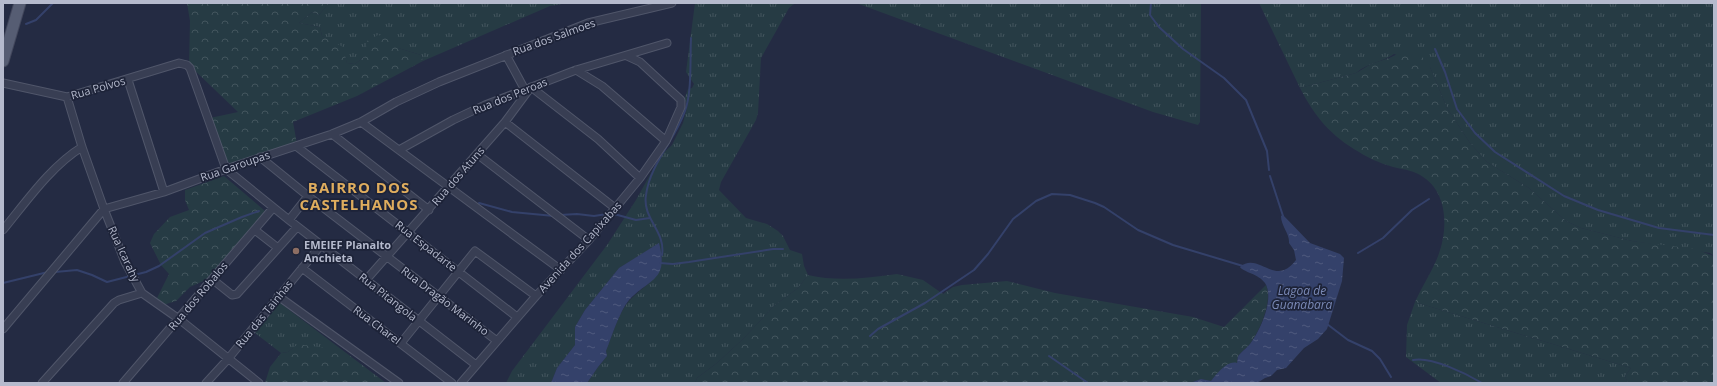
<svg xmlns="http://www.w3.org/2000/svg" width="1717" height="386" viewBox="0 0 1717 386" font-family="'Open Sans',sans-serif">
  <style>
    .grass { fill: url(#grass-tufts) }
    .forest { fill: url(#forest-crowns) }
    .water { fill: url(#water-ripples) }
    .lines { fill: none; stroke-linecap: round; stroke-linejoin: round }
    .stream { stroke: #34416a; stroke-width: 2 }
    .minor-casing { stroke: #50566a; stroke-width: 9 }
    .primary-casing { stroke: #42475c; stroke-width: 13 }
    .minor { stroke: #383e53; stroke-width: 7 }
    .primary { stroke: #565d73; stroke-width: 11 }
    .education-dot { fill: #8d6e63; stroke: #1d2338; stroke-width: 1.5 }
    .labels { text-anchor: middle; stroke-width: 3.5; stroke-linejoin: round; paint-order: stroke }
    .street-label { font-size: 11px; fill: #b5bacd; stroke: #1d2338 }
    .poi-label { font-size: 11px; font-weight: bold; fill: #b5bacd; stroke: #1d2338; text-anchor: start }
    .water-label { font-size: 12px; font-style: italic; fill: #7a89b6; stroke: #1d2338 }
    .district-label { font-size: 15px; font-weight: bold; letter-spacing: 1px; fill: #dfad5e; stroke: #1d2338 }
  </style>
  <defs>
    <pattern id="grass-tufts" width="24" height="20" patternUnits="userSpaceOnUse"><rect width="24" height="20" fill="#263b44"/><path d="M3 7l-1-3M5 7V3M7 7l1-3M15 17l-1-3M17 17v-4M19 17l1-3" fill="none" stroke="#43555e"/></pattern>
    <pattern id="forest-crowns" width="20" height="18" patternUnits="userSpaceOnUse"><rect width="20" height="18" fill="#263b44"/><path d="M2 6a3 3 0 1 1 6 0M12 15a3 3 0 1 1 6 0" fill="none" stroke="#43555e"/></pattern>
    <pattern id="water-ripples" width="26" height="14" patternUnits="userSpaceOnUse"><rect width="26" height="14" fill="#34416a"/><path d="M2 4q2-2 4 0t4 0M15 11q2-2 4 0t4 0" fill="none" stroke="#4f5a7e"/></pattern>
  </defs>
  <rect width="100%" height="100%" fill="#242b43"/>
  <!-- grass -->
  <path class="grass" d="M329,3h239l-18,3 -127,55 -2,-6 -23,-7 -33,8 -10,8 -8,-1c-4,-17 -11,-18 -25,-27l-2,-9 -21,-4 13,-11 7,3z
    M695,3h100l-6,5 -28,50 -3,55 -2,7 -35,62 -2,8 27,28 21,6 11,7 5,5 7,14 12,4 2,12 4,9 -10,13 -23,17 -32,34 -26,24 -20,15 -2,5h-108l11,-16 9,-11 -1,-5c6,-15 13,-39 23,-50 18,-20 42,-25 29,-57l-39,24 -34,42 -10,17v18l-18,23 -6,15h-45l6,-12 95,-126 29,-45 25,-45 11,-10 11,-22 5,-19 -4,-4 4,-11 4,-1 2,-4 -8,-12z
    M856,3h345l-1,119 -2,3 -45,-13z
    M1259,3h455v253l-4,-3 -78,-12 -51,-13 -15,-7 -37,-33 -42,-26 -17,-19 -23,-35 -17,-41 -36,-13c-11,8 -25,8 -38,19l-56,15z
    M1415,302l216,66 -6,8 3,7h-187l-35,-26 1,-32z
    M280,303l106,80h-9l-9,-4 -43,-31h-32l-5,4 -7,1 -26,-20z"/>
  <!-- forest -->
  <path class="forest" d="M187,3h142l-10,12 -7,-3 -13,11 21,4 2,9 21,11 4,16 8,1 10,-8 2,-15 11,-6 17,3 3,10 23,7 2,6 -66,35 -64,26 4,22 -64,20 -6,-2 -17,-44 28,-6 -49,-47 1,-44z
    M1402,52h12l7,3 9,12 17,41 23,35 17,19 42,26 37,33 15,7 51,13 63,8 19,7v127h-86l-3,-7 6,-8 -216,-66c6,-14 15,-27 21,-41 13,-29 14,-73 -20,-88 -8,-4 -18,-4 -26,-7 -10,-3 -22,-8 -31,-14 -28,-16 -44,-35 -59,-64l56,-15 15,-9 18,-6z
    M224,176l41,35 -57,68 -18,8 -14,14 -13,4 -6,-7 12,-24 -8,-9 -11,-22 4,-9 16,-17 19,-7 -4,-10v-10z
    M897,274l26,6 20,14 10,-7 9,-2 45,-4 48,12 138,24 31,10 42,-42c7,16 -6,45 -16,59 -3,4 -11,9 -12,13 -1,2 -1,4 -1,6l-18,9 -8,9 -10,-2 -11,4h-495l2,-5 20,-15 26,-24 32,-34 23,-17 10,-13c29,7 60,3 89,-1z
    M298,344l27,4 7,2 26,21 19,12h-112l5,-16 11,-14 7,-1z"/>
  <!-- water -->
  <path class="water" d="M1283,215l27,28 30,11 4,4 -2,23 -15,48 -9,10 -14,9 -18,20 -9,2 -6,6 -6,2 -8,5h-67l11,-4 10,2c6,-7 16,-21 26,-18 1,-3 0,-6 2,-8 3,-4 8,-7 11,-11 10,-13 25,-46 15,-61 -6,-9 -22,-11 -25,-16 15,-13 29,9 44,3 5,-2 9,-6 12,-10l-2,-10 -5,-7c1,-9 -8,-17 -8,-27z
    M659,243c10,38 -9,35 -30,57 -10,12 -17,36 -23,51l1,5 -9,11 -11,16h-36l6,-15 18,-23v-18l10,-17 34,-42z"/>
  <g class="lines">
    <!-- stream -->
    <path class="stream" d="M1151,3l-1,12 9,12 24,22 41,29 22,22 21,51 2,19
      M26,24l10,-4 17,-17
      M1435,49l10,23 12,37 18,24 20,19 69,44 34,14 61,18 55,7
      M1270,176l13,40
      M479,203l33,9 42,4
      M614,214l22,6 14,-2
      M560,215l17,-1 17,2 13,-2
      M1358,253l25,-15 29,-28 17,-11
      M662,255c4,-24 -20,-36 -16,-60 4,-31 29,-55 39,-84 7,-19 5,-52 6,-73
      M660,263l13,1 16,-2 84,-13h10
      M55,272l22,-2 15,5 15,7 39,-10 13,-6 46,-33 37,-16 17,-6
      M3,283l45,-11
      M1327,324l21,16 24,11 8,8 11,18
      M870,336l8,-7 47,-26 49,-33 14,-16 25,-35 23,-18 16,-7 18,1 25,8 9,4 34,23 35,15 70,21
      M1049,356l39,27
      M1413,360c18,-4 54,14 69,23"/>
    <defs>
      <path id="minor" d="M506,55l19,35
        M576,70l26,16 64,55
        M128,80l36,112
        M3,83l64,14 112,-34 8,2 3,3 36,101 63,51 187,145
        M67,97l15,50 22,62 21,53 17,31 37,26 80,64
        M361,122l200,148
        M505,122l110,86
        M332,134l97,76
        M296,146l221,171
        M399,150l54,-30 32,-15 91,-35 91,-27
        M477,154l112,86
        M260,157l48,39 189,145
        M289,220l19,-24
        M3,230c23,-28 48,-64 79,-83
        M255,230l23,18
        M302,268l150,115
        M212,279l20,16 5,-1 60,-67
        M366,280l139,-158 26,-35 67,52 42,39
        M278,296l121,87
        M3,329l101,-120 60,-17 62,-23 106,-35 29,-12 35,-20 43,-20 149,-59 84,-20
        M401,343l74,-92 61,45
        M42,383l72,-80 5,-3 23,-7
        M123,383l150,-175
        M206,383l22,-24 93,-114
        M461,383l75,-87 53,-56 51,-62 26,-37 15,-34v-7l-41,-38 -13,-6"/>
      <path id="primary" d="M3,61l17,-58"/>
    </defs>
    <!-- minor casing -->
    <use href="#minor" class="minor-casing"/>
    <!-- primary casing -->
    <use href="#primary" class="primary-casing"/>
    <!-- minor -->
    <use href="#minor" class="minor"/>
    <!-- primary -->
    <use href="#primary" class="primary"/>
  </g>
  <!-- markers -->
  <circle class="education-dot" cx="296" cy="251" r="4"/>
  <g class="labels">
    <!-- street labels -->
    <g class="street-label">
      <text transform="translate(554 37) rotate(-20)" y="4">Rua dos Salmoes</text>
      <text transform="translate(98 88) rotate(-16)" y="4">Rua Polvos</text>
      <text transform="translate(510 96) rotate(-22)" y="4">Rua dos Peroas</text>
      <text transform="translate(235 166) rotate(-19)" y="4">Rua Garoupas</text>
      <text transform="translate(458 176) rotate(-49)" y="4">Rua dos Atuns</text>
      <text transform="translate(426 246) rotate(38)" y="4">Rua Espadarte</text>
      <text transform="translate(580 247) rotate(-48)" y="4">Avenida dos Capixabas</text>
      <text transform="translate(124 254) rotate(65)" y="4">Rua Icarahy</text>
      <text transform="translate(198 296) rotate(-50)" y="4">Rua dos Robalos</text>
      <text transform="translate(388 297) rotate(38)" y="4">Rua Pitangola</text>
      <text transform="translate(445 301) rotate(37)" y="4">Rua Dragão Marinho</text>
      <text transform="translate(264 314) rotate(-51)" y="4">Rua das Tainhas</text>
      <text transform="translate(377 325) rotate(37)" y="4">Rua Charel</text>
    </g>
    <!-- poi labels -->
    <g class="poi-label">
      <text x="304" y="249">EMEIEF Planalto<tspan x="304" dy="13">Anchieta</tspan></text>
    </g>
    <!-- water labels -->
    <g class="water-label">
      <text x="1302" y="295">Lagoa de<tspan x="1302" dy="14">Guanabara</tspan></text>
    </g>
    <!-- district labels -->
    <g class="district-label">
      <text x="359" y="193">BAIRRO DOS<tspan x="359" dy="17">CASTELHANOS</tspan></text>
    </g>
  </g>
  <!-- border -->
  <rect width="1717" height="386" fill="none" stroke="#b5bacd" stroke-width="8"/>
</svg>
